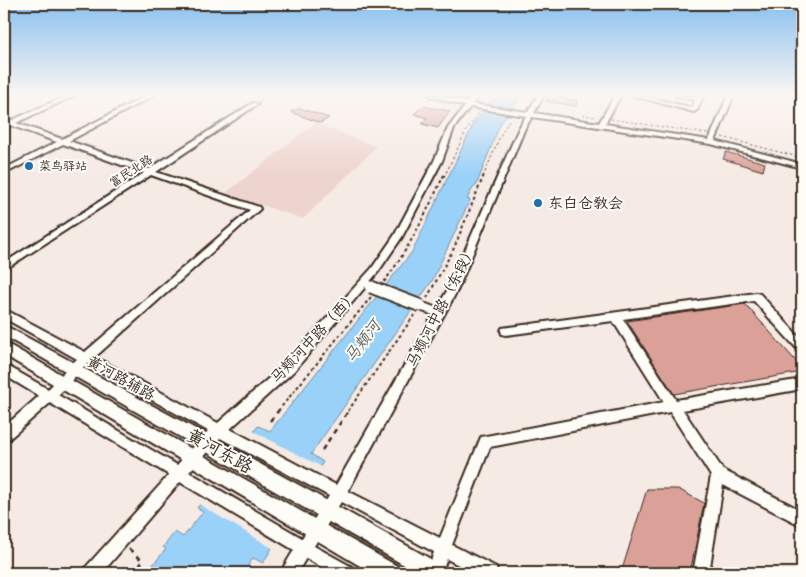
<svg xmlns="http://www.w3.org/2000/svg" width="806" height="577" viewBox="0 0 806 577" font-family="'Gochi Hand','LXGW WenKai TC',sans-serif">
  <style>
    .built { fill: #eed4ce }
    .water { fill: #9ad1f9; stroke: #748ea1 }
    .pier { fill: #f6eae4 }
    .building { fill: #dba199; stroke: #3b2a1e }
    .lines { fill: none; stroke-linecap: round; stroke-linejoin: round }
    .minor-casing { stroke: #3b2a1e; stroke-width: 4 }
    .major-casing { stroke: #3b2a1e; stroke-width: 4 }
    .path-far2 { stroke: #3b2a1e; stroke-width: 1; stroke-dasharray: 2.5 2.5; stroke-linecap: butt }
    .path-far1 { stroke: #3b2a1e; stroke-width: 2; stroke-dasharray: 3 3; stroke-linecap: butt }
    .path { stroke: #3b2a1e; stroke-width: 2.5; stroke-dasharray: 5 5; stroke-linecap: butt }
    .minor { fill: #fdfcf7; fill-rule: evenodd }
    .major { fill: #fdfcf7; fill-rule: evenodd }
    .minor-bridge-casing { stroke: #3b2a1e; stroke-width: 15; stroke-linecap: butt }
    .minor-bridge { stroke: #fdfcf7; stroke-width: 11 }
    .poi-dot { fill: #1f6fb2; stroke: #fdfcf7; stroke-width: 2 }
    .labels { text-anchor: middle; stroke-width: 4; stroke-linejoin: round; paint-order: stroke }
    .far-poi-label { font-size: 12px; fill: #3b2a1e; stroke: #fdfcf7; text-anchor: start }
    .far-street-label { font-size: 12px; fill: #3b2a1e; stroke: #fdfcf7 }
    .poi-label { font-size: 15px; fill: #3b2a1e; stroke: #fdfcf7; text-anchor: start }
    .street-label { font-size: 15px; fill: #3b2a1e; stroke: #fdfcf7 }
    .water-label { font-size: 16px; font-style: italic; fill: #585c60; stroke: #fdfcf7 }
    .near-street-label { font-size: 18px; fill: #3b2a1e; stroke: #fdfcf7 }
  </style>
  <rect width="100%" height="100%" fill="#f6eae4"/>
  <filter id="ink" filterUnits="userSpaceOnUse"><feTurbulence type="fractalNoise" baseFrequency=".02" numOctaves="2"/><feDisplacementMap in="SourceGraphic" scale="10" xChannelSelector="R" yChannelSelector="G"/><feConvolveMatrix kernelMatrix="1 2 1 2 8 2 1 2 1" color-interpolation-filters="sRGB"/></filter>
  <g filter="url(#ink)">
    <!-- built -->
    <path class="built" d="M315,123l61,24 -73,72 -77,-26z"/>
    <!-- water -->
    <path class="water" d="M496,95h27l-23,29 -24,62h-2l-7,13 3,1 -38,81 -121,173 12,8 -60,101 -10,-5 -10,15h-97l20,-24 -3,-2 12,-15 8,5 20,-25 -6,-4 61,-82 12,5 142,-179 62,-129z"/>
    <!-- pier -->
    <path class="pier" d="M251,430l71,37 -48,82 -77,-46z"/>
    <!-- building -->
    <path class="building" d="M550,95l27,6 -1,5 -30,-5z
      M423,106l27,5 -12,17 -16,-4 5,-6 -13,-4z
      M300,108l29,10 -9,5 -29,-11z
      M726,152l39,11 -2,8 -40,-12z
      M745,304l57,64v4l-128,22 -47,-73z
      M647,489h31l26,14 -14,70h-69z"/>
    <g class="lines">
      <defs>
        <path id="minor" d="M4,95h10l-10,4z
          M69,95h7l-60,28 46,16 86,-44h7l-86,46 80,28 104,-66 5,1 -102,68 103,35 1,2 -165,148 123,66 68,-60 86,-95 22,-32 40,-75 14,-33 17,-22 -35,-10 -1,-1h9l29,7 6,-7h6l-6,9 55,8 10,-17h6l-10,18 65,10 16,-28h6l-16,29 104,16 19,-45h6l-19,46 87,23v4l-91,-24 -179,-27 -7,11 -67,161 -110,202 92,47 41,-101 183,-35 -51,-81 -107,14 -4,-1 -1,-3 1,-3 254,-35 4,1 42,46v12l-4,-2 -44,-49 -131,18 53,81 126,-21v10l-119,21 40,60 79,41v15l-79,-41 -14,88h-16l18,-97 -41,-64 -180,35 -38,98 44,22 2,6h-24l-27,-14 -6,14h-14l7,-21 -93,-50 -27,44 38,21 2,6h-22l-26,-15 -9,15h-17l14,-23 -114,-68 -78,91h-18l2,-6 83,-92 -119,-72 -41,36 -5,2v-14l35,-31 -35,-21v-11l44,25c11,-10 18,-21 29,-30l-73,-41v-9l81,43 165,-142 -99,-35 -147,95v-7l140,-90 -81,-29 -59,30v-5l53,-27 -47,-17h-4l-2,-6 6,2zM470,107l56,9 -7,12 -71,161 -11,19 -16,-6 -4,1 -1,3 1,3 16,6 -97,170 -106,-56 64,-58 84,-99 24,-35 40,-76 12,-33zM87,364l121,67 -31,34 -119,-70c11,-10 18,-22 29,-31zM220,438l109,58 -27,42 -113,-66z
          M631,95h9l52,13 3,-8 -18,-4 -1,-1 21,2 1,-2h6l-7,15 -3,2z"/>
        <path id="major" d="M4,325l304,165 135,76 3,7h-28l-414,-237z
          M4,342l393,224 3,7h-28l-368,-218z"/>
      </defs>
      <!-- minor casing -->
      <use href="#minor" class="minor-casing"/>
      <!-- major casing -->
      <use href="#major" class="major-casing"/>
      <!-- path-far2 -->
      <path class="path-far2" d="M489,99l4,-4
        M260,101l11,-6
        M582,115l15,2
        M611,119l97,15
        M722,137l80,21
        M444,177l22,-46 13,-18
        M483,177l18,-43 9,-15"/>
      <!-- path-far1 -->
      <path class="path-far1" d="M384,282c25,-33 42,-69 60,-107
        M427,298l27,-50 30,-73
        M278,411l93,-114
        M348,411l67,-97"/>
      <!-- path -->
      <path class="path" d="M270,421l9,-11
        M322,450l27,-40
        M129,549l14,12 -10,12"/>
      <!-- minor -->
      <use href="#minor" class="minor"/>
      <!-- major -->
      <use href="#major" class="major"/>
      <defs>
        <path id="minor-bridge" d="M371,287l50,19"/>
      </defs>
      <!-- minor-bridge casing -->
      <use href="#minor-bridge" class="minor-bridge-casing"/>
      <!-- minor-bridge -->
      <use href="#minor-bridge" class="minor-bridge"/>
    </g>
  </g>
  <!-- sky -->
  <linearGradient id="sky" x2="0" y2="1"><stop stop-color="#89c0ef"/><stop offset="0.54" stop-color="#fbf6f3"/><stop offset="1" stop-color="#fbf6f3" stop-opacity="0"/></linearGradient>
  <rect width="806" height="175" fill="url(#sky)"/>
  <!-- markers -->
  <g class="poi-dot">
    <circle cx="29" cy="166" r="5"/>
    <circle cx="538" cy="203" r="5"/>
  </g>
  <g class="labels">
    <!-- far-poi labels -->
    <g class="far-poi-label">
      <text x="39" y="170">菜鸟驿站</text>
    </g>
    <!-- far-street labels -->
    <g class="far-street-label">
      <text transform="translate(131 171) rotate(-33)" y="4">富民北路</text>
    </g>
    <!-- poi labels -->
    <g class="poi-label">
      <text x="548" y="208">东白仓教会</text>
    </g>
    <!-- street labels -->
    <g class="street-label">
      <text transform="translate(441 306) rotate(-63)" y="5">马颊河中路（东段）</text>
      <text transform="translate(314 337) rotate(-47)" y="5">马颊河中路（西）</text>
      <text transform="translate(121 378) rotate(29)" y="5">黄河路辅路</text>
    </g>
    <!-- water labels -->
    <g class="water-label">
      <text transform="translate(362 341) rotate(-53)" y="6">马颊河</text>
    </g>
    <!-- near-street labels -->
    <g class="near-street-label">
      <text transform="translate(220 451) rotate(29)" y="6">黄河东路</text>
    </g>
  </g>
  <!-- margin -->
  <rect width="806" height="577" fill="none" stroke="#fdfcf7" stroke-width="20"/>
  <rect x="10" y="10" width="786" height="557" fill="none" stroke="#3b2a1e" stroke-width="2" filter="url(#ink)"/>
</svg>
